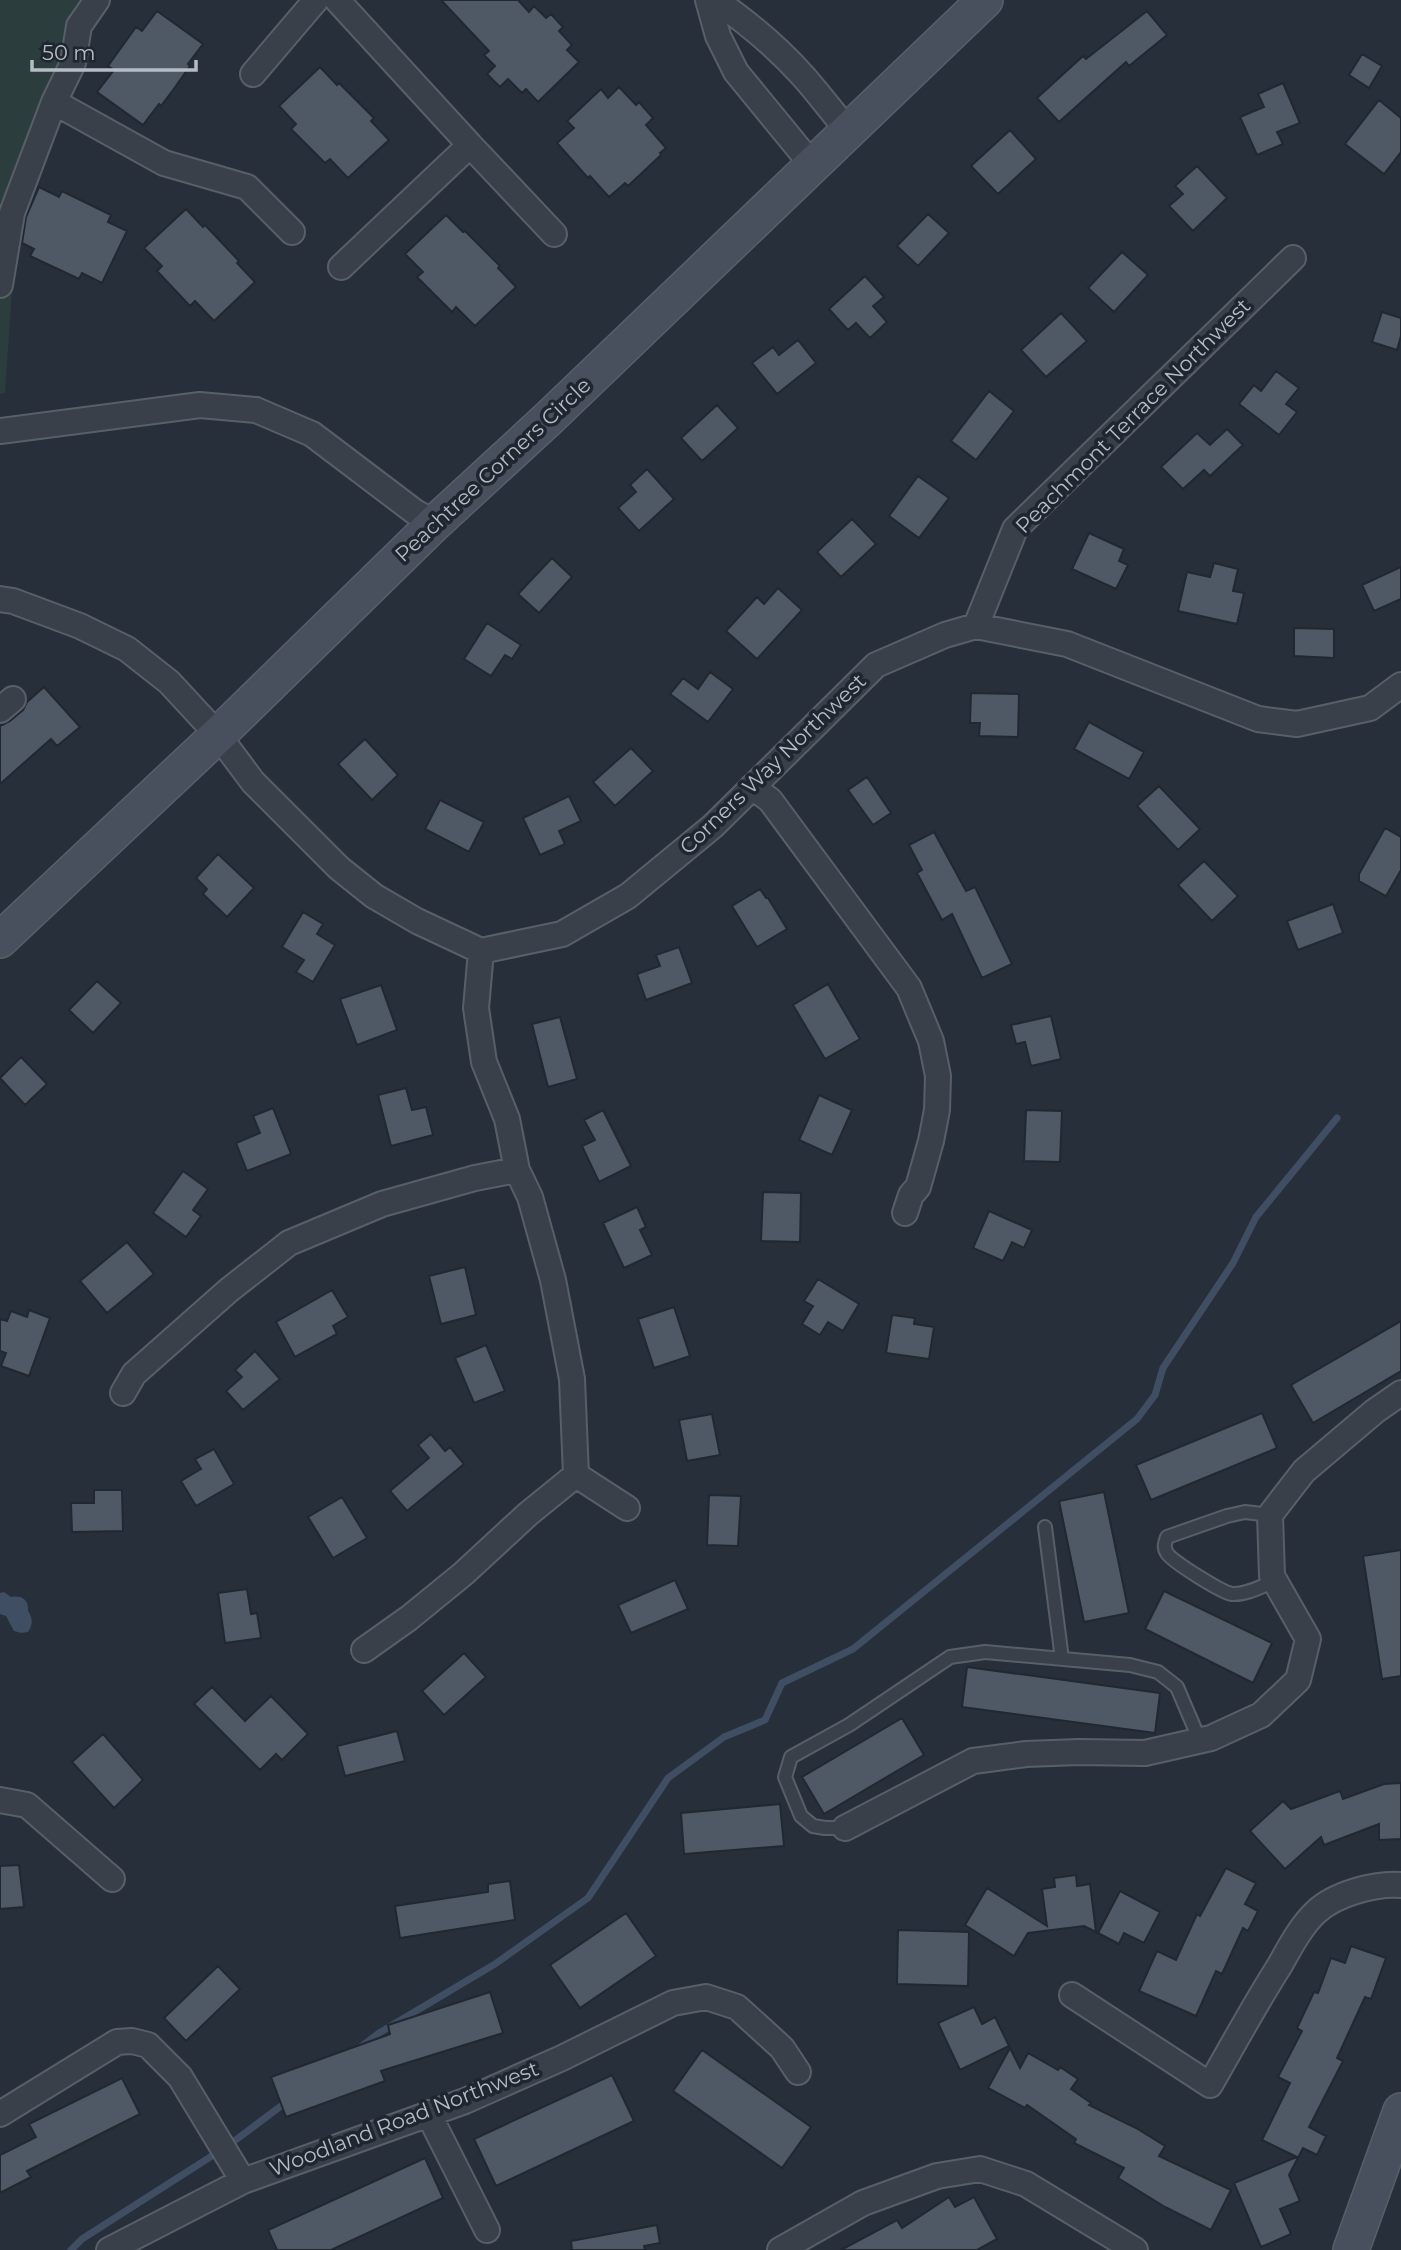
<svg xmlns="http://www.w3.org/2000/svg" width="1401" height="2250" viewBox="0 0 1401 2250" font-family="Montserrat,sans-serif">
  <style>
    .green { fill: #2b3d3d }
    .water { fill: #3f4e63 }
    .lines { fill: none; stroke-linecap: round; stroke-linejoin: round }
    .stream { stroke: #3f4e63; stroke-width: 7 }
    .building { fill: #4f5965; stroke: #212831; stroke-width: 2 }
    .lane-casing { stroke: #585f68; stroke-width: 16 }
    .street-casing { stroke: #585f68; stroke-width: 28 }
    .secondary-casing { stroke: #585f68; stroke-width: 38 }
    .lane { stroke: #39404a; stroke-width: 12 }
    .street { stroke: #39404a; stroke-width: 24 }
    .secondary { stroke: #48505d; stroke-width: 35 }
    .labels { text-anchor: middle; stroke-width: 7; stroke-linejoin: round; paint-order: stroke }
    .street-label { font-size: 21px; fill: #b5bcc6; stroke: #1f262f }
  </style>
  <rect width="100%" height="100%" fill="#262f3a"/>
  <!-- green -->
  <path class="green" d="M0,0h106l-15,18 -72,173 -14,202 -5,1z"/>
  <!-- water -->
  <path class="water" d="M4,1592l7,5c10,-2 18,2 17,14 5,8 5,13 0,21l-7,1 -7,-2 -8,-15 -6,-2v-21z"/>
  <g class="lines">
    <!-- stream -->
    <path class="stream" d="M358,2049l21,-16 116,-69 93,-66 80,-120 56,-41 41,-17 17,-37 71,-34 284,-230 18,-24 8,-27 70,-105 23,-46 81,-99
      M71,2250l11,-11 147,-94 60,-45"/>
  </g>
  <!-- building -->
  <path class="building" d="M441,0h77l11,12 5,-6 12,12 5,-4 12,13 -4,4 13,14 -5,5 12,12 -41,40 -12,-13 -4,4 -14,-14 -8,8 -13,-13 8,-8 -11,-11 5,-4z
    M157,11l46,33 -15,20 2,2 -17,24 -12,16 -2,-2 -16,21 -46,-33 17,-22 -6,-4 28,-39 6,4z
    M1147,11l20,24 -38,31 -3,-4 -67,60 -22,-24 46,-42 3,3z
    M1362,54l20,12 -13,22 -20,-13z
    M320,67l17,18 2,-2 35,35 -3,3 18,19 -41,38 -18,-19 -5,4 -34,-34 5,-5 -17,-18z
    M1283,83l17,40 -23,9 6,12 -26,11 -17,-38 24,-10 -6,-13z
    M619,87l17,18 3,-3 14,16 -7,7 20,23 -6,5 1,2 -33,31 -3,-3 -16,14 -19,-21 -2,2 -31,-35 17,-15 -7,-7 34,-32 7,9z
    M1379,100l22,18v34l-17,22 -39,-30z
    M1010,130l26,29 -38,35 -27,-28z
    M1197,166l30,32 -34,33 -24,-25 14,-12 -8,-8z
    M39,187l20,10 3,-6 49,24 -3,7 19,9 -25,52 -20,-10 -3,6 -49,-23 4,-7 -12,-6 4,-26z
    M186,209l17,18 2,-2 34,36 -2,2 18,19 -41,39 -19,-20 -5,5 -33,-35 5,-5 -18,-18z
    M928,214l21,19 -31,33 -21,-20z
    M446,215l17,17 2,-1 35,35 -2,2 18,19 -41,39 -19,-19 -4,5 -35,-35 6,-5 -18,-18z
    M1122,252l26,23 -34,37 -26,-24z
    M865,276l19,21 -11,9 14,16 -17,16 -14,-15 -8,7 -19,-21z
    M1382,312l19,6v18l-4,14 -25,-8z
    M1061,313l26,28 -41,36 -25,-27z
    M798,340l18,23 -39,31 -25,-31 21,-16 6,8z
    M1276,371l23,17 -13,16 11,8 -18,23 -40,-31 15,-19 7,6z
    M989,391l25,20 -38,49 -25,-19z
    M717,405l21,23 -36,33 -21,-23z
    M1227,429l16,16 -33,31 -6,-6 -21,19 -22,-22 36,-34 13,12z
    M647,469l27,30 -35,32 -21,-23 18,-16 -6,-7z
    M918,476l31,22 -30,40 -30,-22z
    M852,519l24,25 -35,33 -24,-25z
    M1089,533l35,16 -5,12 9,4 -12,24 -44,-20z
    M552,558l20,19 -33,36 -21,-19z
    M1214,563l24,6 -5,22 11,2 -7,31 -59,-13 9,-39 23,5z
    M1401,567v32l-27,12 -12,-26z
    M778,588l24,22 -45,49 -31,-28 31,-34 7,7z
    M487,623l34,22 -9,14 -7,-4 -14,21 -27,-17z
    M1294,628l40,1v29l-40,-2z
    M710,672l23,17 -25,33 -38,-28 13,-16 15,11z
    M44,687l36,40 -23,19 -6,-7 -51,45v-58l10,-5 13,-11 4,-8z
    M971,693l48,1 -1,43 -39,-1 1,-13h-10z
    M1089,722l55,30 -15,27 -55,-30z
    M365,739l33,36 -26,25 -34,-36z
    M631,748l22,23 -38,35 -22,-24z
    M867,777l24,36 -18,12 -25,-35z
    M1159,786l41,43 -22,21 -41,-44z
    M569,796l12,25 -22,10 6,13 -25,11 -17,-37z
    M440,800l44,22 -15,30 -44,-23z
    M1385,828l16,9v33l-15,26 -27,-15v-7z
    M934,832l32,59 9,-4 37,77 -30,14 -30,-64 -10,6 -25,-47 5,-3 -13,-25z
    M218,854l36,34 -27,29 -24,-23 4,-5 -11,-11z
    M1204,861l34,35 -26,25 -34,-36z
    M760,889l6,9h2l19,31 -30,18 -25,-41z
    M1333,904l10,29 -45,17 -11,-29z
    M303,912l20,12 -6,10 18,11 -22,37 -17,-10 8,-12 -22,-13z
    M679,947l13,36 -46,17 -9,-26 23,-8 -4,-11z
    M97,981l24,22 -28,30 -24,-23z
    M828,984l32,55 -35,20 -32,-54z
    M381,985l16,45 -40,15 -17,-46z
    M1051,1016l10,43 -30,7 -6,-24 -9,2 -5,-19z
    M560,1017l17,62 -29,8 -16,-63z
    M21,1057l26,27 -22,21 -25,-27z
    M406,1088l6,22 14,-3 7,28 -42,11 -13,-51z
    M819,1095l33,15 -20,45 -33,-15z
    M273,1108l18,46 -44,17 -11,-28 24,-10 -7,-17z
    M603,1110l28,56 -32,16 -17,-36 13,-6 -11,-20z
    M1026,1110l36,1 -2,51 -36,-1z
    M183,1171l25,18 -15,21 8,6 -15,21 -33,-24z
    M763,1192l38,1 -1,49 -39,-1z
    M637,1207l9,20 -6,3 12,25 -28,13 -21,-45z
    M989,1211l43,19 -8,18 -12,-6 -9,19 -30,-13z
    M127,1242l27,32 -47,39 -27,-32z
    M465,1267l11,48 -35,9 -12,-48z
    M818,1279l41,25 -16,27 -15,-9 -8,13 -18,-11 11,-18 -9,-5z
    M332,1290l16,27 -15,9 4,8 -42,23 -19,-35z
    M674,1307l16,49 -36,12 -16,-49z
    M29,1310l21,8 -21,58 -28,-10 5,-13 -6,-2v-32l7,2 4,-10 16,6z
    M892,1315l23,3 -1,6 20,3 -5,32 -43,-6z
    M1401,1321v50l-88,52 -22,-38z
    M486,1345l19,46 -31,12 -19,-45z
    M255,1351l25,28 -37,31 -17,-19 16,-14 -7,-7z
    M1262,1413l15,35 -126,52 -15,-35z
    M712,1414l8,41 -33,6 -8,-41z
    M431,1434l14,17 5,-4 14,17 -57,47 -17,-20 39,-33 -11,-13z
    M214,1449l20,35 -38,22 -15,-25 20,-12 -6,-10z
    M94,1490h28l1,41 -51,1 -1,-29h23z
    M1104,1492l25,121 -45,9 -25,-121z
    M709,1495l32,1 -3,50 -31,-1z
    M342,1497l25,41 -34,20 -25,-41z
    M1401,1550v126l-19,3 -19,-123z
    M675,1580l13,29 -57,24 -13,-28z
    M247,1589l4,25 6,-1 4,25 -36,5 -7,-50z
    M1164,1591l108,52 -19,40 -108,-54z
    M464,1653l22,24 -42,38 -22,-24z
    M967,1667l193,26 -5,40 -193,-26z
    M212,1687l33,34 26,-25 37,38 -26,26 -6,-6 -16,16 -66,-66z
    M902,1718l22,37 -100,59 -22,-37z
    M397,1731l8,30 -60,15 -8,-30z
    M103,1734l40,46 -29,28 -42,-46z
    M1401,1783v56l-22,1v-16l-55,21 -3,-8 -36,32 -35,-38 33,-30 8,8 49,-18 3,8 41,-15z
    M780,1804l4,42 -100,8 -3,-41z
    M19,1865l5,42 -24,2v-43z
    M1226,1868l30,15 -11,21 13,7 -10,20 -5,-3 -21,46 -6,-3 -20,45 -57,-25 18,-40 19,9 21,-46 3,2z
    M1076,1875l1,11 13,-2 6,48 -12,-6 -56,7 -14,23 -49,-31 22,-37 60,38 -5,-37 13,-2 -1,-9z
    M510,1881l5,39 -115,18 -5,-32 93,-14v-8z
    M1120,1891l40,21 -16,31 -20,-10 -5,11 -21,-11z
    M626,1913l30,43 -76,52 -30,-43z
    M898,1930l71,2 -1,54 -71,-2z
    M1351,1946l35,12 -15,41 -6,-2 -28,61 6,3 -34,66 17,9 -9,19 -14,-7 -14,27 11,26 -20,8 11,25 -30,13 -27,-64 63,-26 -35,-17 28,-57 -12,-6 24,-46 -5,-3 17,-36 4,1 13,-35 14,5z
    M218,1966l22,23 -54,52 -22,-23z
    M490,1992l13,41 -122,38 4,10 -99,36 -15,-40 119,-43 -2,-9z
    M974,2007l8,17 13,-7 14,29 -49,24 -22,-47z
    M1010,2048l10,20 8,-15 30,17 2,-3 18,12 -7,10 20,14 -2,2 47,23 29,18 -6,10 72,34 -20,40 -46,-23 -47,-29 6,-10 -50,-25 2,-4 -49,-34 -2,3 -37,-20z
    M702,2050l109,77 -29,41 -109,-77z
    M612,2075l22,46 -138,65 -22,-47z
    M122,2078l18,36 -113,57 4,6 -31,16v-38l36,-18 -7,-13z
    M425,2158l18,40 -112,52h-54l-9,-20z
    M949,2197l6,10 19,-10 23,42 -20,11h-136l56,-30 5,8z
    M657,2225l3,18 -16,3 1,4h-73l-1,-9z"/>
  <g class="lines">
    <defs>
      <path id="lane" d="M1270,1515l-25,-3 -18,4 -60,21c-2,6 -4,10 0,16 4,8 56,40 65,41 14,1 30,-8 43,-13
        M1045,1527l17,132
        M845,1828h-20l-12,-2 -12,-10 -16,-39 6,-20 58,-32 101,-68 35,-5 145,13 28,7 19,15 23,54"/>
      <path id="street" d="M337,0l133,145 -129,122
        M708,0l10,36 18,36 77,94
        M715,0c32,22 62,47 88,76 16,18 30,37 46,56
        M253,74l63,-74
        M54,102l110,61 83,24 45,45
        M470,145l84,89
        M0,285l12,-72 42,-111 19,-39 6,-37 18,-26
        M0,431l200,-26 56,5 56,24 103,78 20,11
        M0,599l13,2 67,25 47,23 42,33 49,53 35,47 86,86 35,28 43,25 64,30 81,-17 66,-38 85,-70 163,-161 69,-30 31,-9 91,18 191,75 39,5 73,-16 31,-23
        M976,626l39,-97 278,-271
        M0,710l13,-11
        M752,787l18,13 139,188 22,53 7,35 -1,34 -6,31 -13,46 -7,8 -6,18
        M123,1393l11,-19 95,-84 60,-47 93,-39 93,-26 42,-8
        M576,1475l51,33
        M364,1650l45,-32 54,-44 65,-60 48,-39 -4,-96 -19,-99 -23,-83 -13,-27 -10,-51 -23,-57 -8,-54 5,-57
        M0,1800l27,5 85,74
        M845,1828l128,-67 53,-7 53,-2 66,1 66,-15 50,-23 37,-35 10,-41 -36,-63 -2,-61 34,-44 71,-60 26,-18
        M1072,1995l138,90c23,-40 45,-81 70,-120 10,-18 21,-39 36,-53 19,-18 59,-29 85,-27
        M428,2113l59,117
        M0,2114l117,-72 15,-1 16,4 32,32 63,104
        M109,2250l134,-69 222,-80 97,-43 111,-55 33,-6 31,10 45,41 16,24
        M780,2250l83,-47 74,-27 43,-7 46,15 109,66"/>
      <path id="secondary" d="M0,940l218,-205 217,-212 113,-104 437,-419
        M1351,2250l50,-139"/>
    </defs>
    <!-- lane casing -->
    <use href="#lane" class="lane-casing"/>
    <!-- street casing -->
    <use href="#street" class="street-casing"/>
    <!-- secondary casing -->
    <use href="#secondary" class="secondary-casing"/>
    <!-- lane -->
    <use href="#lane" class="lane"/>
    <!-- street -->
    <use href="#street" class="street"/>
    <!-- secondary -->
    <use href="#secondary" class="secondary"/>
  </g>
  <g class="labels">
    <!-- street labels -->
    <g class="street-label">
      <text transform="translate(1133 416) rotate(-45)" y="7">Peachmont Terrace Northwest</text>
      <text transform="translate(493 470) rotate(-43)" y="7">Peachtree Corners Circle</text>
      <text transform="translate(773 764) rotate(-44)" y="7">Corners Way Northwest</text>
      <text transform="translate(404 2119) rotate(-21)" y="7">Woodland Road Northwest</text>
    </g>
  </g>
  <!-- scale -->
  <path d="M32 60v10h164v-10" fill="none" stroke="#b5bcc6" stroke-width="3.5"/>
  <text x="42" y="60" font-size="21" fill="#b5bcc6" stroke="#1f262f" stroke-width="5" paint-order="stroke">50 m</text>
</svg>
